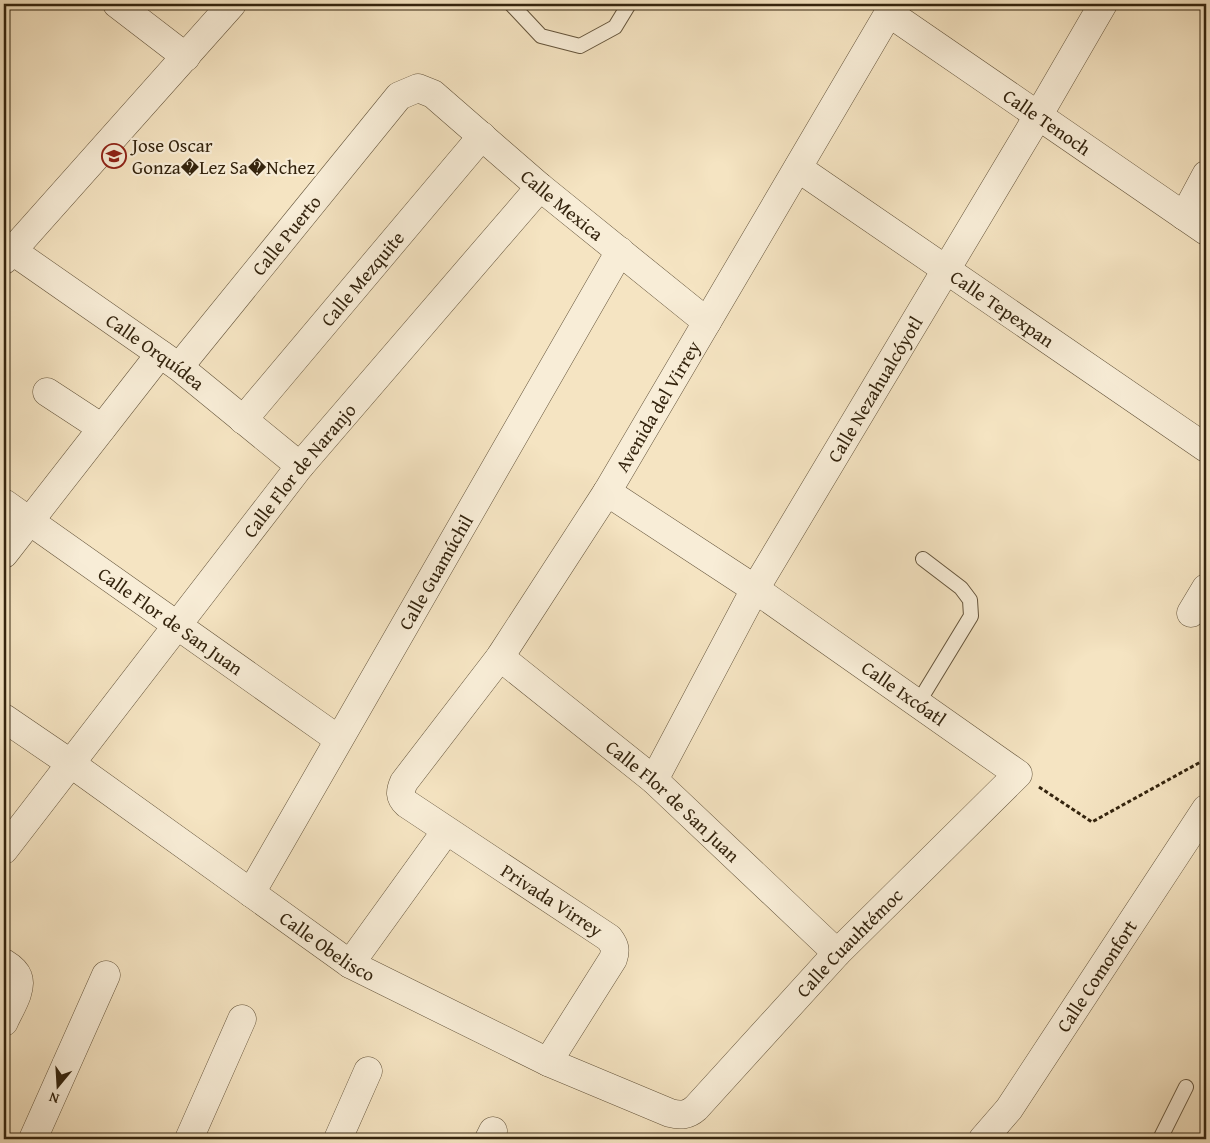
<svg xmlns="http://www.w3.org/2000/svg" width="1210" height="1143" viewBox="0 0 1210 1143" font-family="'Gentium Book Plus',serif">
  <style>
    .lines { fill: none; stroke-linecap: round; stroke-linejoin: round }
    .service-casing { stroke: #64543b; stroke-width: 16 }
    .minor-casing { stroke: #64543b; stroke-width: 29 }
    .path { stroke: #34240e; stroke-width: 3; stroke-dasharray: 4 2.5; stroke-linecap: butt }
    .service { stroke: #f8edd7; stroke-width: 14 }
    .minor { stroke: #f8edd7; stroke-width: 28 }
    .labels { text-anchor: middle; stroke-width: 4.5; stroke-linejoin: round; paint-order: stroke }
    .street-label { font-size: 19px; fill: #34240e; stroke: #f8edd7 }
    .poi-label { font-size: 19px; fill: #34240e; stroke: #f8edd7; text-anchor: start }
  </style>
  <rect width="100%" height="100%" fill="#f5e4c2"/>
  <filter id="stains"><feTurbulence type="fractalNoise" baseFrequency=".004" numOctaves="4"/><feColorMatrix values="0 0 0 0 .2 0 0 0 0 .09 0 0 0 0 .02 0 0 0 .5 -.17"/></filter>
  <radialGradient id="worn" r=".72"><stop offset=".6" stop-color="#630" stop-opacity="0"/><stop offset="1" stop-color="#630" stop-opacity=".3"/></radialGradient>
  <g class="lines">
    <defs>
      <path id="service" d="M511,4l30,32 39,10 35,-19 14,-23
        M918,703l53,-87 -1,-16 -9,-12 -38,-29
        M1160,1139l26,-52"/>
      <g id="minor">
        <path d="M117,4l69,53"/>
        <path id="s1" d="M889,13l317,218"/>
        <path id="s2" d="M798,168l408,280"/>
        <path d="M1184,216l22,-41"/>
        <path id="s3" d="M4,245l175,122 121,99"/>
        <path d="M4,260l228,-256"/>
        <path id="s4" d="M179,367l220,-271 19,-8 15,6 107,93 167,135"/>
        <path d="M47,392l55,36"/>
        <path id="s5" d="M243,420l239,-284"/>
        <path id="s6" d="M4,503l334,236"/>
        <path d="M4,554l156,-200"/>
        <path d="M1191,613l15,-25"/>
        <path id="s7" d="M500,657l154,123 183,173"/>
        <path id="s8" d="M4,718l66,45 280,201 198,98 122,51c11,3 18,2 26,-5l141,-155 181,-179 -263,-185 -148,-97"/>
        <path id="s9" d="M654,780l101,-191 283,-473 65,-112"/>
        <path id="s10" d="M4,850l296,-384 240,-279"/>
        <path id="s11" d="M251,893l369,-642"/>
        <path d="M4,963c5,3 12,8 14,14 5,13 -9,33 -14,45"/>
        <path d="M350,964l96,-133"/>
        <path id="s12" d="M548,1062l65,-103c3,-9 2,-13 -4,-21l-202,-134c-8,-7 -7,-13 -3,-22l96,-125 107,-165 287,-488"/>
        <path d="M33,1139l73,-164"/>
        <path d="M189,1139l53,-120"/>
        <path d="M338,1139l30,-68"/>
        <path d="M489,1139l4,-8"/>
        <path id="s13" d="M983,1139l26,-30 197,-300"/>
      </g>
    </defs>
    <!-- service casing -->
    <use href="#service" class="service-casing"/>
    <!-- minor casing -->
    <use href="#minor" class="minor-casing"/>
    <!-- path -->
    <path class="path" d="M1039,787l53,35 114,-63"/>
    <!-- service -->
    <use href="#service" class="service"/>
    <!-- minor -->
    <use href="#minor" class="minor"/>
  </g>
  <!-- icons -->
  <defs>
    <symbol id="school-ring" viewBox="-11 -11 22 22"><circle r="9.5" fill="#f8edd7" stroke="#8f2418" stroke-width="1.5"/><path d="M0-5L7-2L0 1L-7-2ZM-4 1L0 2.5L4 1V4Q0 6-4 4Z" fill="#8f2418"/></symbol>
  </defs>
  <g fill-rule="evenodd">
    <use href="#school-ring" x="100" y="142" width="28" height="28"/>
  </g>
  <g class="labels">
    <!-- street labels -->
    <g class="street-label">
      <text dy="7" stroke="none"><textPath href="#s1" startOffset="192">Calle Tenoch</textPath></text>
      <text dy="7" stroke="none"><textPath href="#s4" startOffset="556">Calle Mexica</textPath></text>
      <text dy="7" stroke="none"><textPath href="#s4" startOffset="170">Calle Puerto</textPath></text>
      <text dy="7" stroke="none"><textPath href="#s5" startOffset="185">Calle Mezquite</textPath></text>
      <text dy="7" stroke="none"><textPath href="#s2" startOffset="248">Calle Tepexpan</textPath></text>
      <text dy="7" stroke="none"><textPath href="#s3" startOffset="185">Calle Orquídea</textPath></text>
      <text dy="7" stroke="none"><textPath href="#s9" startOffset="449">Calle Nezahualcóyotl</textPath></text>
      <text dy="7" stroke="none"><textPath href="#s12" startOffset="865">Avenida del Virrey</textPath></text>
      <text dy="7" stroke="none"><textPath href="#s10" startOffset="481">Calle Flor de Naranjo</textPath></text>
      <text dy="7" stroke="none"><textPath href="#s11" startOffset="370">Calle Guamúchil</textPath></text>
      <text dy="7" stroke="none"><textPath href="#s6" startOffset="204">Calle Flor de San Juan</textPath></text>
      <text transform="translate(904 693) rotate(35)" y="7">Calle Ixcóatl</text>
      <text dy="7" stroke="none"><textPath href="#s7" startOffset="225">Calle Flor de San Juan</textPath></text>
      <text transform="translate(552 900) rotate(33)" y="7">Privada Virrey</text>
      <text dy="7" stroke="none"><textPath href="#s8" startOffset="1031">Calle Cuauhtémoc</textPath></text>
      <text dy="7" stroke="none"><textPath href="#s8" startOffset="396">Calle Obelisco</textPath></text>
      <text dy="7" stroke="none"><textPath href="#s13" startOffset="199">Calle Comonfort</textPath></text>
    </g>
    <!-- poi labels -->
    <g class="poi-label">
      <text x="132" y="152">Jose Oscar<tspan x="132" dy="22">Gonza�Lez Sa�Nchez</tspan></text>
    </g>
  </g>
  <!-- margin -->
  <rect width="1210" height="1143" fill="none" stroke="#f5e4c2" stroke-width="20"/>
  <rect x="5" y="5" width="1200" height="1133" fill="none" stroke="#34240e" stroke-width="2.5"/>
  <rect x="10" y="10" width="1190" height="1123" fill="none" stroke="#34240e"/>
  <!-- north arrow -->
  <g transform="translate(58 1086) rotate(198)" stroke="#f8edd7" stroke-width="4" paint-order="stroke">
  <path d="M0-4L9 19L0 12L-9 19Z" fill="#34240e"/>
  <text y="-8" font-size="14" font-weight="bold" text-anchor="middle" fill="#34240e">N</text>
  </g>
  <rect width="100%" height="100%" filter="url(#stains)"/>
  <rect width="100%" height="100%" fill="url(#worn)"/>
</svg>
